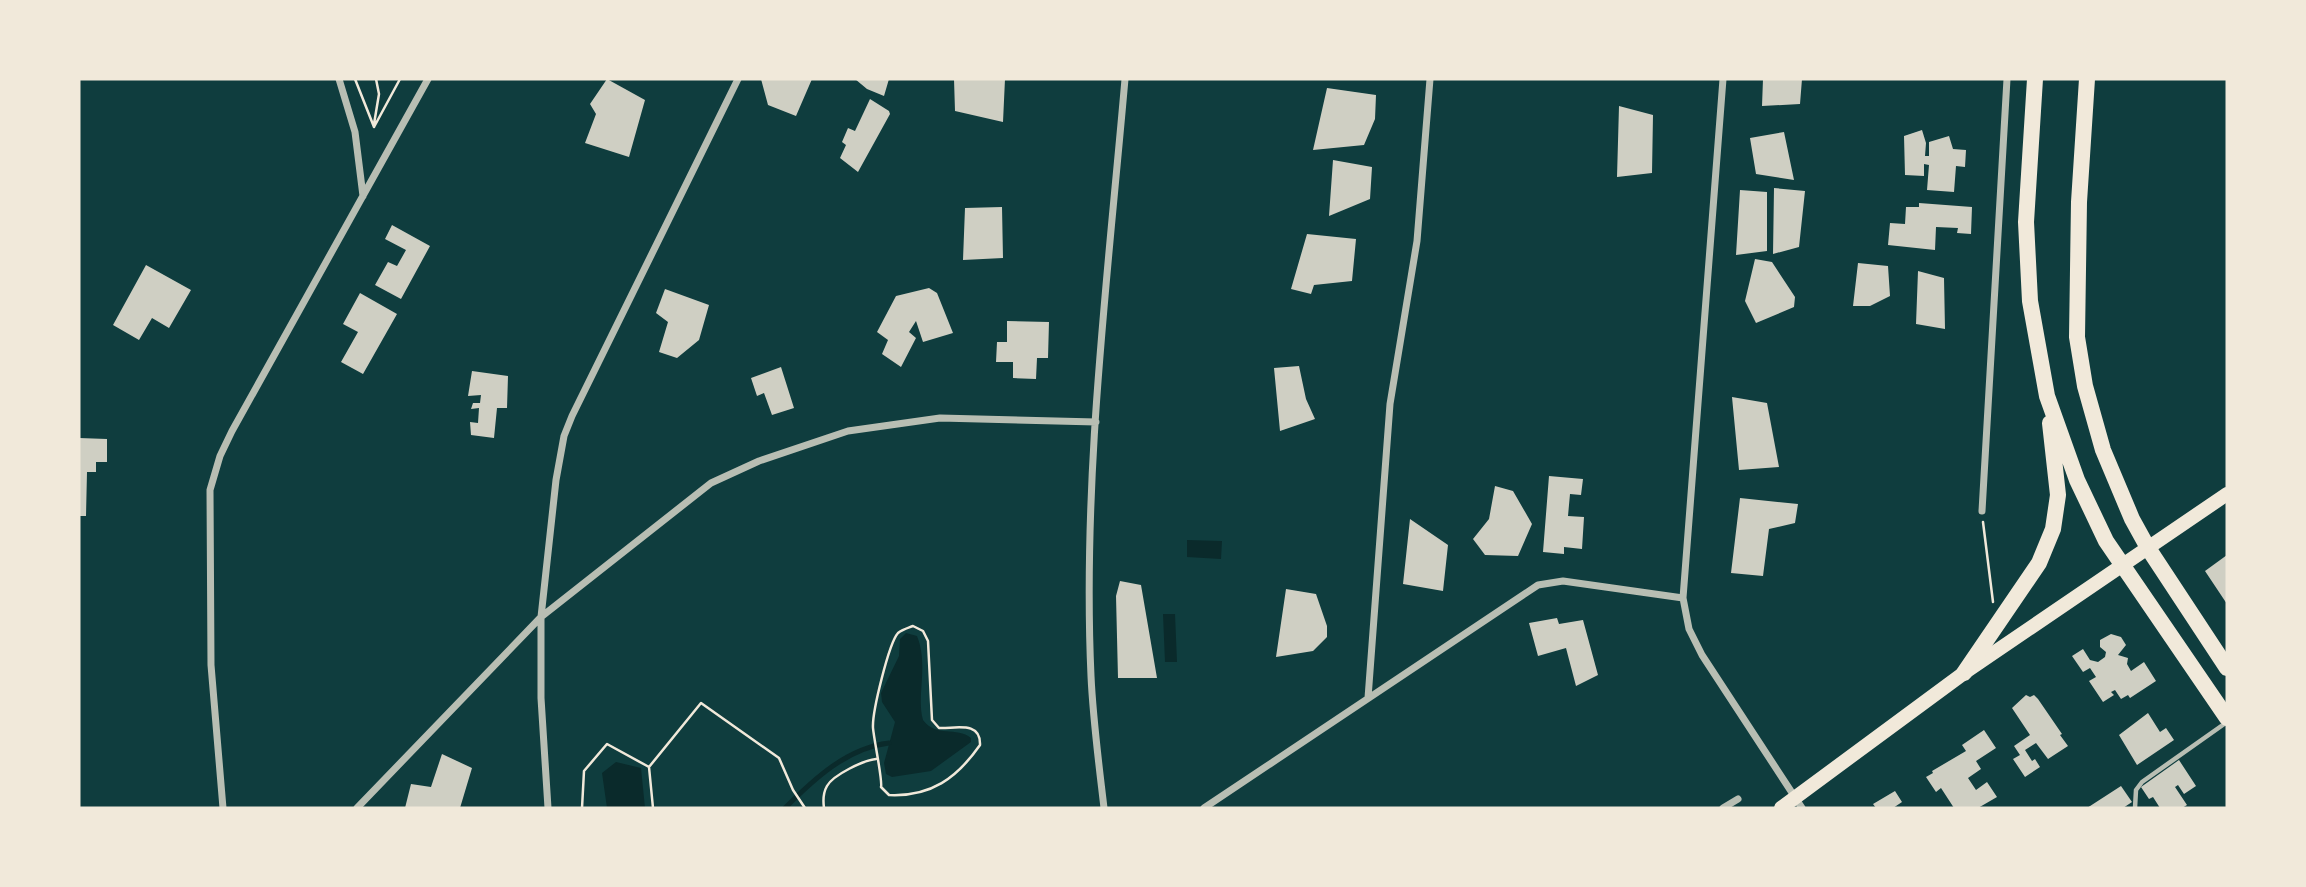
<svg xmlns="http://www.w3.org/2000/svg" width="2306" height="887" viewBox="0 0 2306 887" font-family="'Titillium Web',sans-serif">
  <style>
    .water { fill: #0a2a2b }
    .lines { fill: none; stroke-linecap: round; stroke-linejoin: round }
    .stream { stroke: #0a2a2b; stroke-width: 5 }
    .building { fill: #cfcfc3 }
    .path { stroke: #f1e9da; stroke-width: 2.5 }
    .service { stroke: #b8beb3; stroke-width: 4.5 }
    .minor { stroke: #b8beb3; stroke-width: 7 }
    .secondary { stroke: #f1e9da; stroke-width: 14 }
    .primary { stroke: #f1e9da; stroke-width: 16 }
  </style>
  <rect width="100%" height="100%" fill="#0f3d3e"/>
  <!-- water -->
  <path class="water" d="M1187,540l35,1 -1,18 -34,-2z
    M1163,614h12l2,48h-12z
    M906,633l11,3c12,30 -1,59 6,84 13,18 34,6 48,18v4l-40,29 -39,6 -6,-3 -2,-11 11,-41 -13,-20 -1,-9 18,-37 1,-17z
    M616,762l25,6 4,40h-38l-5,-35z"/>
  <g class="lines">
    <!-- stream -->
    <path class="stream" d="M785,808c29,-29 62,-60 104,-65"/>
  </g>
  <!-- building -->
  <path class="building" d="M607,79l38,21 -16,57 -44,-14 11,-29 -6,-10z
    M761,79h51l-16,37 -28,-11z
    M855,79h34l-5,17 -17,-7z
    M954,79h51l-2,43 -48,-11z
    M1763,79h39l-2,25 -38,2z
    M1327,88l49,7 -1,24 -11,26 -51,5z
    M870,99l19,12 1,3 -32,58 -18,-14 6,-13 -4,-3 6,-14 7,3z
    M1619,106l34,9 -1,58 -35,4z
    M1922,130l4,13 -1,13h4v-14l20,-6 4,13 13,1 -1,17 -9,-1 -2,26 -27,-2 2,-25 -5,-1v12l-19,-1 -1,-39z
    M1784,132l10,48 -38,-6 -6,-36z
    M1333,160l39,7 -2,32 -41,17z
    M1774,188l31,3 -6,56 -26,7z
    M1740,190l27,2v59l-31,4z
    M1919,203l53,4 -1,27 -14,-1 1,-5 -22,-1 -1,23 -47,-5 2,-22 15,1 1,-17h13z
    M1002,207l1,51 -40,2 2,-52z
    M392,225l38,21 -29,53 -26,-14 13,-23 9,4 9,-16 -21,-11z
    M1307,234l49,5 -4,42 -38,4 -3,9 -20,-5z
    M1755,259l17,3 23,35 -1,10 -38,16 -11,-22z
    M1858,263l30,3 2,30 -20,10h-17z
    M146,265l45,25 -22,38 -17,-10 -13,22 -26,-15z
    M1918,271l26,7 1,51 -29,-5z
    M929,288l8,5 16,40 -30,9 -7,-21 -7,11 7,6 -15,29 -19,-13 6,-14 -11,-8 19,-36z
    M665,289l44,16 -10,35 -22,18 -18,-6 9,-30 -12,-9z
    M360,293l37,21 -34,60 -22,-12 17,-30 -15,-8z
    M1007,321l42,1 -1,36h-11l-1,21 -23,-1v-16h-17l1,-20h10z
    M1299,366l7,33 9,20 -35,12 -6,-63z
    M781,367l13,41 -22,7 -8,-22 -7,3 -6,-18z
    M472,371l36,5 -1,32h-10l-3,30 -23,-3 -1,-13 8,1 1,-15 -8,1 2,-6h7l1,-8 -13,1z
    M1732,397l35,6 12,64 -40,3z
    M79,438l28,1v23h-11v10h-9l-1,44h-7z
    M1549,476l34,3 -2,16 -11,-1 -2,22 16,1 -2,32 -18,-2v7l-21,-2z
    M1495,486l18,5 19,33 -14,32 -33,-1 -12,-16 16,-20z
    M1740,498l58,6 -3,19 -26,6 -6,47 -32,-3z
    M1410,519l38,26 -5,46 -40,-7z
    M2227,555v49l-22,-33z
    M1120,581l21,4 16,93h-39l-2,-82z
    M1286,589l30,5 11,32v11l-14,14 -37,6z
    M1557,618l2,6 24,-4 15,55 -22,11 -10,-38 -28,8 -9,-33z
    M2111,634l10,3 5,8 -8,10 10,3 -1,6 4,7 13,-9 12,19 -26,17 -2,-3 -7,4 -6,-9 -4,2 3,3 -11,7 -14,-21 7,-4 -6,-9 -7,4 -11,-16 11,-7 7,11 8,2 7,-5 1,-5 -6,-5v-7z
    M2026,695l4,2 4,-2 4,4 24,35 -2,1 8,11 -20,13 -12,-16 -11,7 7,11 3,-2 5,8 -15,10 -12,-18 7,-4 -6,-9 16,-11 -18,-27z
    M2148,713l12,19 6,-4 8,12 -37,25 -18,-30z
    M1984,730l12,18 -20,13 5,8 -13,9 8,12 11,-8 10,15 -19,11h-24l-13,-20 -5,4 -10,-15 7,-4 -1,-2 34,-20 -4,-6z
    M442,754l30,14 -12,40h-55l6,-24 20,3z
    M2179,760l17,26 -12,8 -6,-9 -3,2 12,18 -5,3h-22l-7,-11 -4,2 -8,-12z
    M2121,786l11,16 -9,6h-36z
    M1895,791l7,11 -9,6h-17l-3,-4z"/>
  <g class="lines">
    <!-- path -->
    <path class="path" d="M355,79l19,48
      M374,124l5,-30 -3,-15
      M374,127l26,-48
      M1983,522l10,80
      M913,626l10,5 5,10 4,79 7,8c15,1 42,-8 41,17 -23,33 -49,52 -91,50l-8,-8c2,-5 -7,-47 -8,-59 -1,-16 16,-85 25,-95 5,-4 10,-5 15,-7z
      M649,767l4,41
      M582,808l2,-37 23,-27 42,23 52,-64 78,55 14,32 12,18
      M824,808c-1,-7 -1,-15 3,-22 6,-11 37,-26 49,-27"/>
    <!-- service -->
    <path class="service" d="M2135,808l1,-18 6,-8 85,-60"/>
    <!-- minor -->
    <path class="minor" d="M339,79l16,53 8,64
      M1723,79l-40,519 6,31 13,26 100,153
      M1982,511l25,-432
      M1368,698l22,-294 27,-163 13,-162
      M223,808l-12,-143 -1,-175 10,-34 12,-25 196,-352
      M357,808l184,-191 170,-134 48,-22 89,-30 92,-13 156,4
      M548,808l-7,-110v-81l15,-137 8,-44 8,-20 166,-337
      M1104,808c-5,-43 -11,-88 -13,-132 -9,-197 17,-401 34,-597
      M1204,808l334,-223 25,-4 120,17
      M1723,808l15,-9"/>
    <!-- secondary -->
    <path class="secondary" d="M1781,808l183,-135 263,-179"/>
    <!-- primary -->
    <path class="primary" d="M2035,79l-9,143 4,79 17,95 30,84 29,61 121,177
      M2087,79l-8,123 -2,135 8,49 18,64 29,69 16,29 79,120
      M1964,673l75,-110 14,-34 5,-34 -8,-72"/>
  </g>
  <!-- border -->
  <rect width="2306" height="887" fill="none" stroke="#f1e9da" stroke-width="161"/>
</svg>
